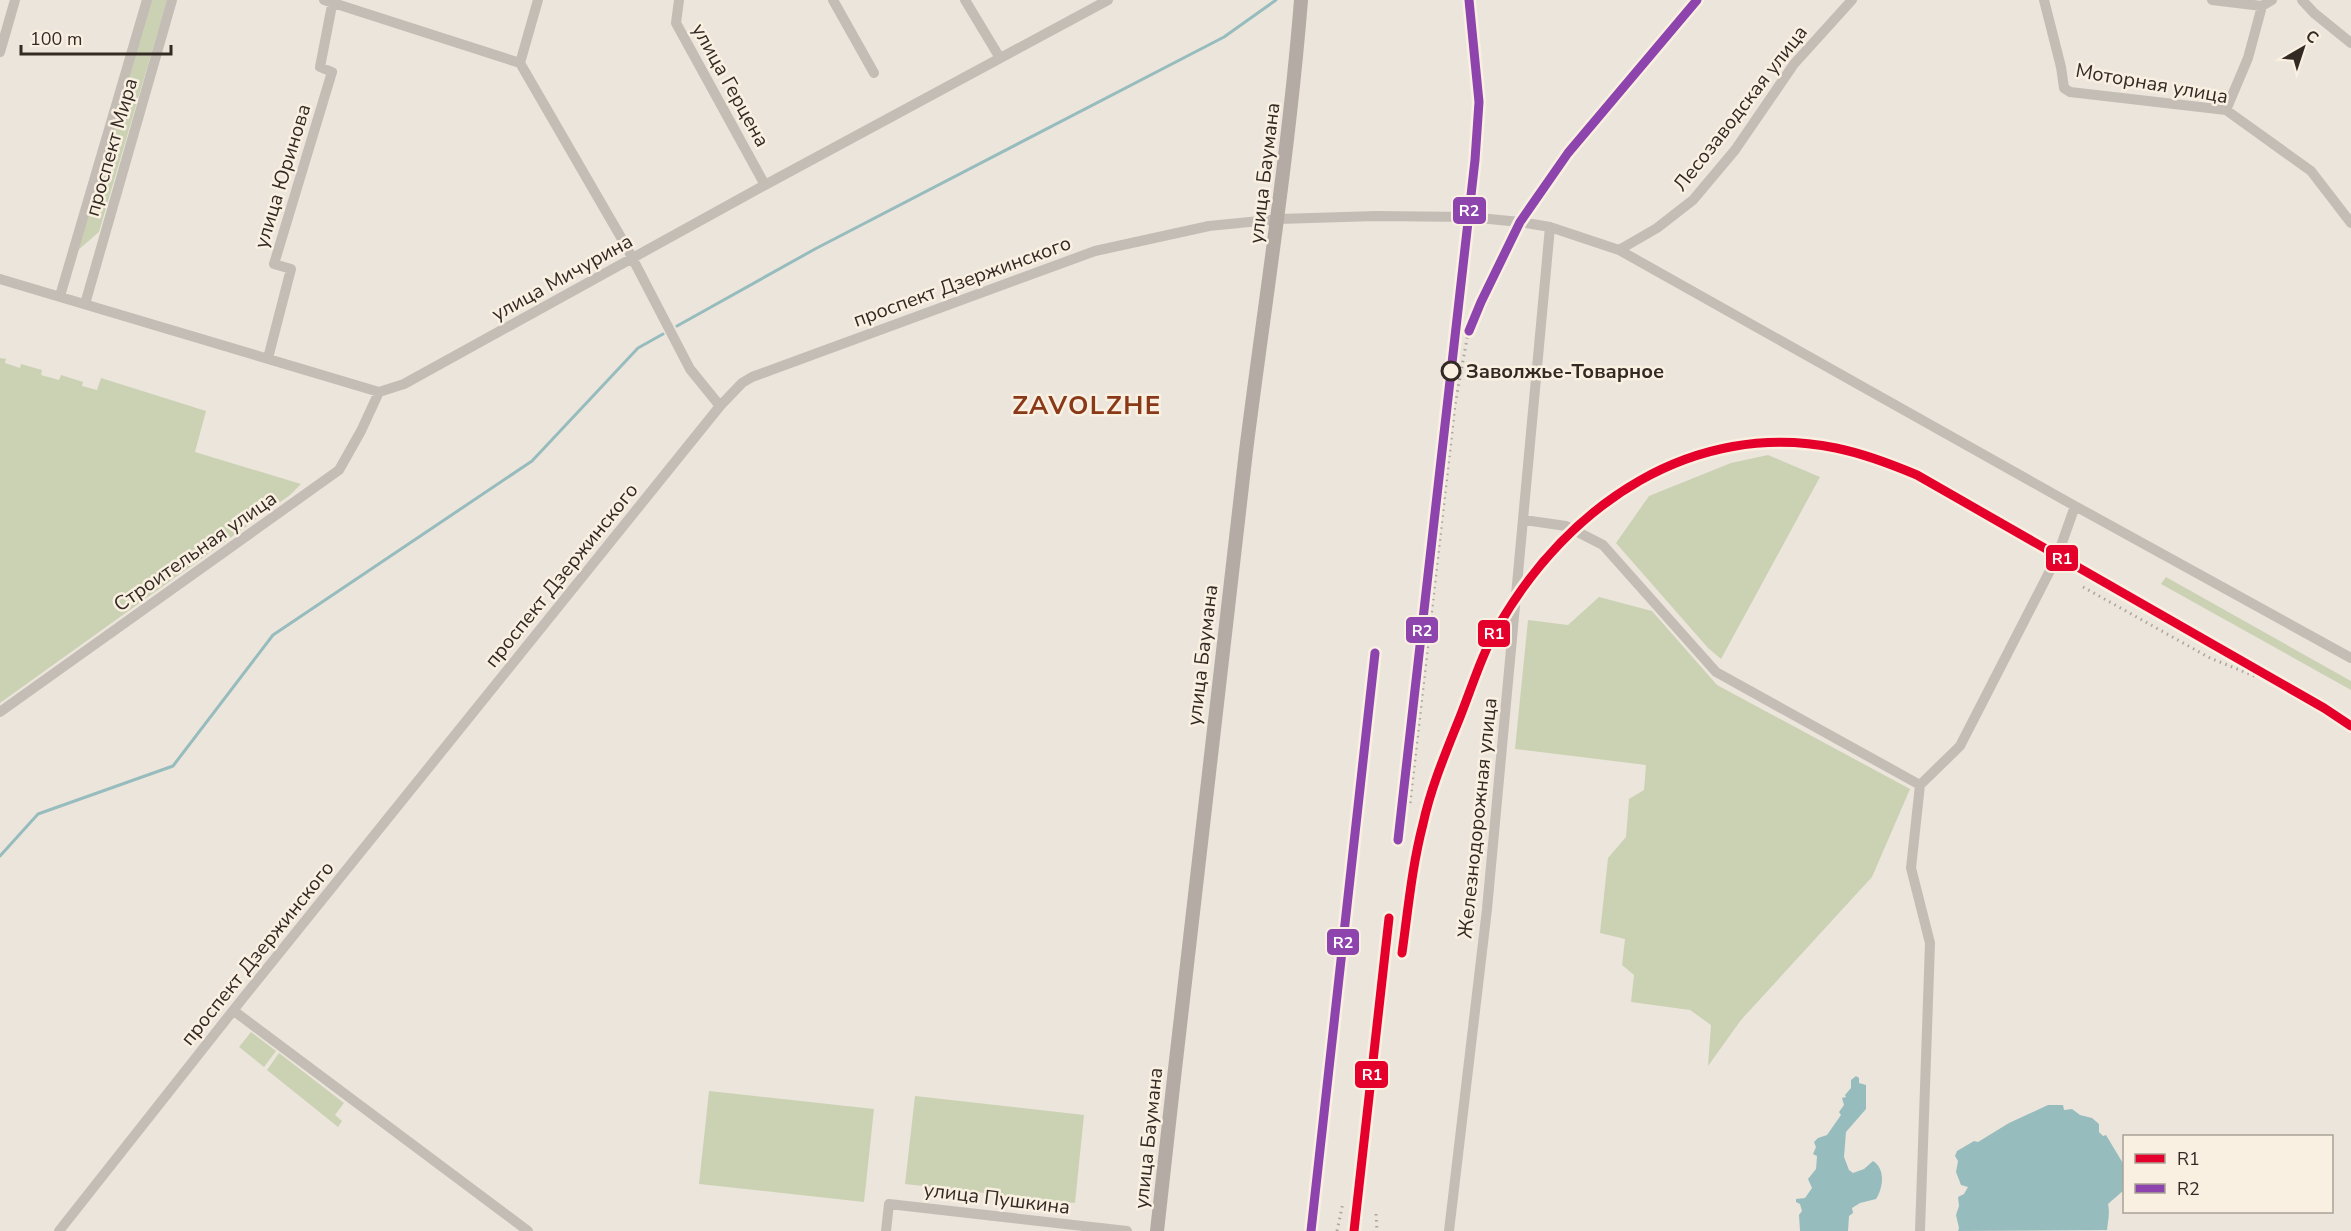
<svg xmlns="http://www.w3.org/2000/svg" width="2351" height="1231" viewBox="0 0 2351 1231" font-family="'Nunito Sans',sans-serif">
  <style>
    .green { fill: #cbd2b4 }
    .water { fill: #97bcbe }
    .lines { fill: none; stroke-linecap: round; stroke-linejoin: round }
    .stream { stroke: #97bcbe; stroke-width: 3 }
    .minor { stroke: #c4bdb6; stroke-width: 10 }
    .major { stroke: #b3aba4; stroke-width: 14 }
    .rail { stroke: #aca69f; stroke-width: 3; stroke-dasharray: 1.5 4.5; stroke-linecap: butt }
    .rail-1-casing { stroke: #faf0e2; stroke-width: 14 }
    .rail-2-casing { stroke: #faf0e2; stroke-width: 14 }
    .rail-1 { stroke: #e4002b; stroke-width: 9 }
    .rail-2 { stroke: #8e44ad; stroke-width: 9 }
    .stop-dot { fill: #faf0e2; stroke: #342a24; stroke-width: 3 }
    .labels { text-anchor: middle; stroke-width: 5; stroke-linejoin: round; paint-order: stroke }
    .street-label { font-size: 20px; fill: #342a24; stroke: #faf0e2 }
    .stop-label { font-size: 20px; font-weight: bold; fill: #342a24; stroke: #faf0e2; text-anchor: start }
    .district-label { font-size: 26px; font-weight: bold; letter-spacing: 1.5px; fill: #893918; stroke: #faf0e2 }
    .line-badge { stroke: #faf0e2; stroke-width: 2 }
    .badge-label { font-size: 16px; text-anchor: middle; font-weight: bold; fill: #fff }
  </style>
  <rect width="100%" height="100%" fill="#ece5db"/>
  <!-- green -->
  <path class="green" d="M151,0h16l-68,232 -22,19z
    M0,358l6,1 -1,4 15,5 1,-4 21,6 -1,5 18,5 2,-5 22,7 -1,4 15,4 4,-12 105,33 -11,41 106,32 -11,11 -290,208z
    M1768,455l52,22 -99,182 -13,-11 -92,-105 33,-47 82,-33z
    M2166,577l185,104v9l-190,-106z
    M1599,597l53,14 65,74 193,104 -38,88 -131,143 -33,46 3,-41 -21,-15 -59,-8 3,-27 -12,-10 3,-26 -25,-6 8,-75 18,-21 3,-38 15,-9 2,-25 -131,-16 13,-129 40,5z
    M251,1032l25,19 -12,16 -25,-20z
    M279,1053l65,50 -9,12 7,6 -4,6 -71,-57z
    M709,1091l165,18 -10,93 -165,-18z
    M915,1096l169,19 -9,88 -170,-19z"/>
  <!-- water -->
  <path class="water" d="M1856,1076l3,2v5l7,2v24l-20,23 -2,25 5,13 4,3 11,-4 9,-8c13,8 10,27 3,38l-16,4 -8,5 1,5 -4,3 -1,15h-48l-1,-16 3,-4 -2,-7 -4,-2v-3l9,-1 7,-10 -4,-9 8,-10 1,-13 -4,-2 3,-7 -2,-5 4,-4 9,-3 14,-20 -2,-3 5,-7 -2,-7 4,-1 -1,-2 6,-7v-8z
    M2048,1105h15l1,5 8,-1 8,6 12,3 7,6v8l4,4 3,-1 18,30v25l-16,14c2,9 0,17 -1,26l-149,1 1,-3 -3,-13 3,-9 -1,-9 6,-3 4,-7 -7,-2 -5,-13 2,-11 -3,-5 2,-5 17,-10 4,1 31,-19z"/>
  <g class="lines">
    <!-- stream -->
    <path class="stream" d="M677,326l138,-77 409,-212 52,-37
      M0,856l38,-42 135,-48 100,-131 259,-174 106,-113 25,-14"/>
    <!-- minor -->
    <path class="minor" d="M324,0l196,63
      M538,0l-18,63 106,183 64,123 30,37
      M679,0l-3,23 89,162
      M833,0l41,73
      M965,0l35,58
      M2044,0l17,67 3,21 6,4 156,18 85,61 40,52
      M2212,0l50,6 10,-6
      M2302,0l12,13 37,30
      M0,52l15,-52
      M2226,110l22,-52 14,-52
      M1619,250l38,-22 36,-28 42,-50 59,-86 58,-64
      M0,279l379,113 25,-8 361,-199 343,-185
      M60,296l87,-296
      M85,304l87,-304
      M268,358l23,-89 -17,-5 58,-192 -12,-5 13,-67
      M1524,520l42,6 37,19 113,127 204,113 -9,83 19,75 -10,288
      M0,712l339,-242 22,-39 18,-39
      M1920,785l40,-39 97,-189 18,-51
      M234,1011l294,220
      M59,1231l184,-233 477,-592 22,-23 10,-6 343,-126 114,-25 70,-7 97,-3 93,1 51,5 30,5 69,23 456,256 276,152
      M886,1231l3,-27 238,27
      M1449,1231l38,-322 63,-682"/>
    <!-- major -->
    <path class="major" d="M1157,1231c29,-260 57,-520 89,-780 19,-150 43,-300 55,-451"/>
    <!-- rail -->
    <path class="rail" d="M2083,587l127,71 47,19
      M1410,803l45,-398 13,-72 13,-31 39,-80 48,-69 129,-153
      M1402,953c6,-43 10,-87 21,-129 8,-37 23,-72 37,-107 12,-30 22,-64 39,-92 69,-120 194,-206 337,-177 29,6 55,16 81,27l407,233 27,18
      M1376,1214l1,17
      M1311,1231l64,-578
      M1337,1231l6,-28"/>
    <defs>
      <path id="rail-1" d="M1402,953c6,-43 10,-87 21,-129 8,-37 23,-72 37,-107 12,-30 22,-64 39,-92 69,-120 194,-206 337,-177 29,6 55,16 81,27l407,233 27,18
        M1354,1231l35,-313"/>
      <path id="rail-2" d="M1469,331l12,-29 39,-80 48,-69 129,-153
        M1398,840l77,-680 4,-58 -10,-102
        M1311,1231l64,-578"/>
    </defs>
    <!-- rail-1 casing -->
    <use href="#rail-1" class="rail-1-casing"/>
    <!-- rail-2 casing -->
    <use href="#rail-2" class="rail-2-casing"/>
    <!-- rail-1 -->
    <use href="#rail-1" class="rail-1"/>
    <!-- rail-2 -->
    <use href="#rail-2" class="rail-2"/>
  </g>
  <!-- markers -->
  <circle class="stop-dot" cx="1451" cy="371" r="9"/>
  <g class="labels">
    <!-- street labels -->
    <g class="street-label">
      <text transform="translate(2152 83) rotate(10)" y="7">Моторная улица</text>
      <text transform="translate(731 85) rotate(61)" y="7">улица Герцена</text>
      <text transform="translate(1740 108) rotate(-52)" y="7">Лесозаводская улица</text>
      <text transform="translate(111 147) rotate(-74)" y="7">проспект Мира</text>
      <text transform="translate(1264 173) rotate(-83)" y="7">улица Баумана</text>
      <text transform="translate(282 176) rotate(-73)" y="7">улица Юринова</text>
      <text transform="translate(562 277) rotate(-29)" y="7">улица Мичурина</text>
      <text transform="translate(962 281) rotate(-20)" y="7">проспект Дзержинского</text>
      <text transform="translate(195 551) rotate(-35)" y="7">Строительная улица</text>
      <text transform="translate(561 575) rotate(-51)" y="7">проспект Дзержинского</text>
      <text transform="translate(1202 655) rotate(-83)" y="7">улица Баумана</text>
      <text transform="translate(1477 818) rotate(-84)" y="7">Железнодорожная улица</text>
      <text transform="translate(257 953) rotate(-51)" y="7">проспект Дзержинского</text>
      <text transform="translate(1148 1138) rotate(-84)" y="7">улица Баумана</text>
      <text transform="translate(997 1198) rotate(7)" y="7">улица Пушкина</text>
    </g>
    <!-- stop labels -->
    <g class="stop-label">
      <text x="1466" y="378">Заволжье-Товарное</text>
    </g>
    <!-- district labels -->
    <g class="district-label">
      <text x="1087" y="414">ZAVOLZHE</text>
    </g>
  </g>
  <g class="line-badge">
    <rect x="1452" y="196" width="35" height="29" rx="6" fill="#8e44ad"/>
    <rect x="2045" y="544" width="34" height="28" rx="6" fill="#e4002b"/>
    <rect x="1405" y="616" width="34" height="28" rx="6" fill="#8e44ad"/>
    <rect x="1477" y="619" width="34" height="29" rx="6" fill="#e4002b"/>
    <rect x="1326" y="928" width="34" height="28" rx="6" fill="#8e44ad"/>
    <rect x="1354" y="1060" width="35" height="29" rx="6" fill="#e4002b"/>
  </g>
  <g class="badge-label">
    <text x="1469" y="216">R2</text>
    <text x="2062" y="564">R1</text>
    <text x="1422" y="636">R2</text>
    <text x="1494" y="639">R1</text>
    <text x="1343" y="948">R2</text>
    <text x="1372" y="1080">R1</text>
  </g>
  <!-- legend -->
  <rect x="2123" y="1135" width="210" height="78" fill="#faf0e2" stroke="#aba196" stroke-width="1.5"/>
  <rect x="2135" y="1154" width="30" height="9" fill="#e4002b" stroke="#aba196" stroke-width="1.5"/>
  <text x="2177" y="1165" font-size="18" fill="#342a24">R1</text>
  <rect x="2135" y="1184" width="30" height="9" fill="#8e44ad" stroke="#aba196" stroke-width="1.5"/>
  <text x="2177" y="1195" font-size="18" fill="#342a24">R2</text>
  <!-- north arrow -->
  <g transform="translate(2303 48) rotate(39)" stroke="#faf0e2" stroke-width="4.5" paint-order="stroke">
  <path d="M0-4.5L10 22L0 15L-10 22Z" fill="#342a24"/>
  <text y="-9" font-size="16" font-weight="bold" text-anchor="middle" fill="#342a24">С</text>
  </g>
  <!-- scale -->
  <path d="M21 45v9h150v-9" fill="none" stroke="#342a24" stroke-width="3"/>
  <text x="30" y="45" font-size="18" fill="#342a24" stroke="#faf0e2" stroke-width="4.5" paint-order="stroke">100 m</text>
</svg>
